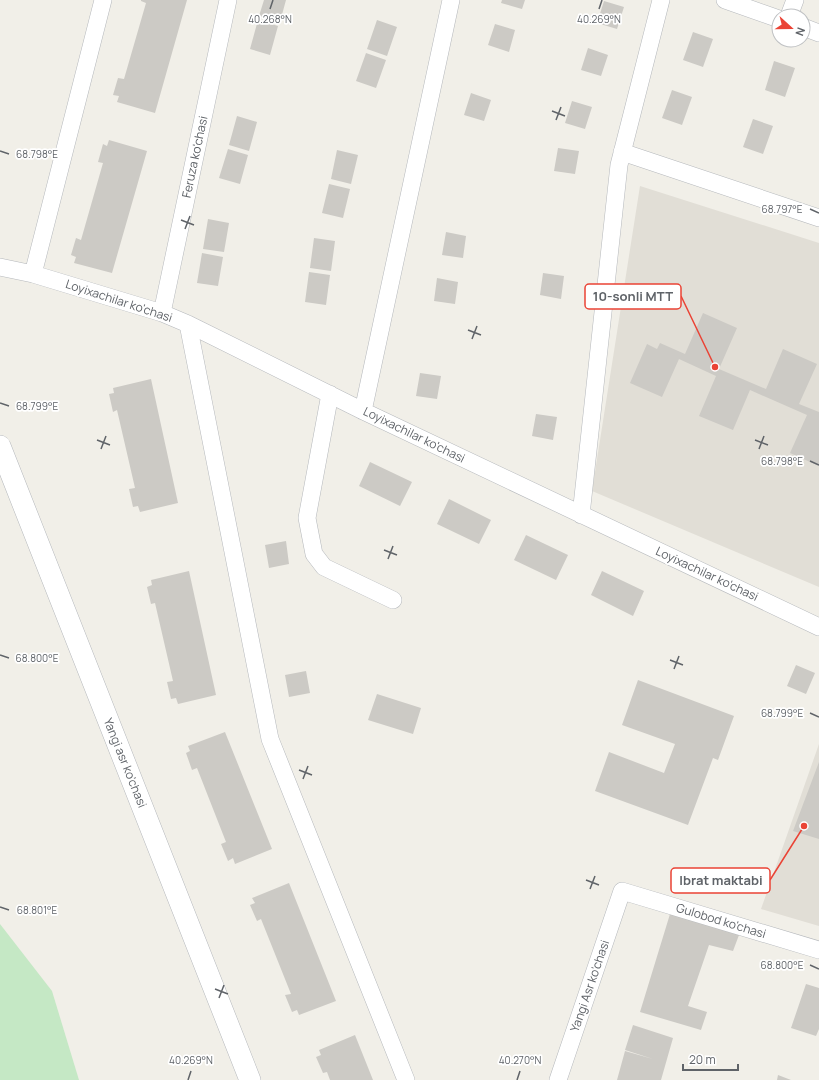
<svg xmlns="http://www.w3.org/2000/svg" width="819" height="1080" viewBox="0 0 819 1080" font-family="Manrope,sans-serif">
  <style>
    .education { fill: #e1ded6 }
    .green { fill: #c5e8c5 }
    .building { fill: #cccac5 }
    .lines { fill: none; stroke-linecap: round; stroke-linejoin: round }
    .minor-casing { stroke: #b5b8bc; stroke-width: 18 }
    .tertiary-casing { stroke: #b5b8bc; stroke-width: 22 }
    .minor { stroke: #fff; stroke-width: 17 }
    .tertiary { stroke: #fff; stroke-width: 21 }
    .ticks { fill: none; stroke: #5f6368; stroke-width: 1.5 }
    .labels { text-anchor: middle; stroke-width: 3.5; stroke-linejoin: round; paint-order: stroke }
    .street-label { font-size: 12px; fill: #5f6368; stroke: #fff }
    .ticks-label { font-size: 10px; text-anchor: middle; fill: #5f6368; stroke: #fff; stroke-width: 3.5; stroke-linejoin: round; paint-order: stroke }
    .leader { fill: none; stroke: #ea4335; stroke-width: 1.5 }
    .callout-dot { fill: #ea4335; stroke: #fff; stroke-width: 1.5 }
    .callout { fill: #fff; stroke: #ea4335; stroke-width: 1.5 }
    .callout-label { font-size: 13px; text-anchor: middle; font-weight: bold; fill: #5f6368 }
  </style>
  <rect width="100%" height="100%" fill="#f1efe8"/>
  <!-- education -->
  <path class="education" d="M640,186l179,57v344l-227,-96z
    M819,744v182l-58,-17z"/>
  <!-- green -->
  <path class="green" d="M0,924l52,67 27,89h-79z"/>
  <!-- building -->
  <path class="building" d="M141,0h46l-32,113 -38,-11 2,-6 -6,-1 5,-17 6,1 22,-76 -5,-2z
    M264,0h22l-6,22 -21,-6z
    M502,0h23l-3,9 -21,-6z
    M604,1l20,6 -7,22 -20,-6z
    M258,20l20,6 -8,29 -20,-6z
    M377,20l20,7 -10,29 -20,-7z
    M495,24l20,6 -6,22 -21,-7z
    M693,32l20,7 -10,28 -20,-7z
    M588,48l20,7 -7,21 -20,-6z
    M366,53l20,7 -10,28 -20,-7z
    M774,61l21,7 -10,29 -20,-7z
    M672,90l20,7 -10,28 -20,-7z
    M471,93l20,7 -7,21 -20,-6z
    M572,101l20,6 -7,22 -20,-6z
    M237,116l20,6 -8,29 -20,-6z
    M753,119l20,7 -10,28 -20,-7z
    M109,140l38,11 -35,122 -38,-10 2,-6 -5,-2 5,-17 5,2 22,-77 -5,-1 5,-18 4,2z
    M558,148l21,3 -4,23 -21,-3z
    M228,149l20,6 -8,29 -21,-6z
    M337,150l21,5 -7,29 -20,-5z
    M329,184l21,5 -7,29 -21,-5z
    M208,219l21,4 -5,29 -21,-3z
    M446,232l20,4 -3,22 -21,-3z
    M314,238l21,3 -4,30 -21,-3z
    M202,253l21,4 -5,29 -21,-3z
    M309,272l21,3 -4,30 -21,-3z
    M543,273l21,3 -3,23 -21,-4z
    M437,278l21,4 -3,22 -21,-3z
    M703,313l34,15 -18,41 47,20 17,-40 34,15 -18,40 20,8v54l-29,-13 17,-38 -57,-25 -17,40 -34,-14 17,-40 -37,-17 -17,38 -32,-14 17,-39 10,5 3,-6 25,11z
    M420,373l21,3 -4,23 -21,-3z
    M151,379l27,124 -38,9 -2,-6 -5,1 -4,-18 6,-1 -18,-78 -4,2 -4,-18 5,-1 -1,-5z
    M536,414l21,3 -4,23 -21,-4z
    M370,462l42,20 -12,24 -41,-20z
    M449,499l42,21 -12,24 -42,-20z
    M526,535l42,20 -12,25 -42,-20z
    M286,541l3,23 -20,4 -4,-23z
    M189,571l27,124 -38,9 -2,-6 -5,1 -4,-17 6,-1 -18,-78 -4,1 -4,-17 5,-2 -1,-5z
    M602,571l42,20 -11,25 -42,-21z
    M796,665l19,8 -9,21 -19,-8z
    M306,671l4,22 -21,4 -4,-22z
    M638,680l96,36 -16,44 -5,-2 -25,67 -93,-34 14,-39 55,21 11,-29 -53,-19z
    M377,694l44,14 -8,26 -45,-14z
    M225,732l47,117 -37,15 -2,-6 -5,3 -7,-17 5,-2 -29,-74 -5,2 -6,-17 4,-2 -2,-5z
    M819,762v77l-26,-8z
    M289,883l47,118 -37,14 -2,-5 -5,2 -7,-17 6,-1 -30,-75 -4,2 -7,-16 5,-2 -3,-5z
    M670,914l69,21 -6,16 -24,-6 -21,61 19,6 -6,18 -61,-18z
    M806,984l13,4v41l-3,7 -25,-8z
    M633,1025l40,13 -12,42h-44l8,-29 28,8 -28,-9z
    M355,1035l18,45h-43l-3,-8 -4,1 -7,-16 5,-2 -2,-5z
    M778,1075l13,5h-14z"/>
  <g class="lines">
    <defs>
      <path id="minor" d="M725,0l54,19
        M789,16l6,-16
        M803,27l16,6
        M622,152l197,66
        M0,267l33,7 129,39 26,11 175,87 456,216
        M33,274l70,-274
        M162,313l66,-313
        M188,324l82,415 136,341
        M330,394l-23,124 7,36 10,13 69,33
        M363,411l88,-411
        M581,515l38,-350 42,-165
        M558,1080l64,-189 197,59"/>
      <path id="tertiary" d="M0,446l250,634"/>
    </defs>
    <!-- minor casing -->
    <use href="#minor" class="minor-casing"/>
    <!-- tertiary casing -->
    <use href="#tertiary" class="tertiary-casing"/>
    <!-- minor -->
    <use href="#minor" class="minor"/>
    <!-- tertiary -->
    <use href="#tertiary" class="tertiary"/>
  </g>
  <!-- ticks -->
  <path class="ticks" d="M270,9l3,-9M599,9l3,-9M552,111l13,5M556,120l5,-13M0,151l9,3M810,209l9,4M181,220l13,5M185,229l5,-13M468,330l13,5M472,339l5,-13M0,403l9,3M97,440l13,5M755,440l13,5M101,449l5,-13M759,449l5,-13M810,461l9,4M384,550l13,5M388,559l5,-13M0,655l9,3M670,660l13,5M674,669l5,-13M810,713l9,4M299,770l13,5M303,779l5,-13M586,880l13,5M590,889l5,-13M0,907l9,3M810,965l9,4M215,989l13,5M219,998l5,-13M188,1080l3,-9M517,1080l3,-9"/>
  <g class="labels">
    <!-- street labels -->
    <g class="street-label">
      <text transform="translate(195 157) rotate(-78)" y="4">Feruza ko'chasi</text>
      <text transform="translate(119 301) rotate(18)" y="4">Loyixachilar ko'chasi</text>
      <text transform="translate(414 435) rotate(26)" y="4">Loyixachilar ko'chasi</text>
      <text transform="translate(707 574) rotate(25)" y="4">Loyixachilar ko'chasi</text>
      <text transform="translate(125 763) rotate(68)" y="4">Yangi asr ko'chasi</text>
      <text transform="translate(721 921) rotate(17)" y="4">Gulobod ko'chasi</text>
      <text transform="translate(590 986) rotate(-71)" y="4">Yangi Asr ko'chasi</text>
    </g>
  </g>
  <g class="ticks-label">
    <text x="270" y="23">40.268°N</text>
    <text x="599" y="23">40.269°N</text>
    <text x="37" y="158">68.798°E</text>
    <text x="782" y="213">68.797°E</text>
    <text x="37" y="410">68.799°E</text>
    <text x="782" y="465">68.798°E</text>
    <text x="37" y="662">68.800°E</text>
    <text x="782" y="717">68.799°E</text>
    <text x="37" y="914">68.801°E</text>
    <text x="782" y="969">68.800°E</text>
    <text x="191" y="1064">40.269°N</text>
    <text x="520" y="1064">40.270°N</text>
  </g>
  <!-- callouts -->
  <path class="leader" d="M715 367L681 296M804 826L770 880"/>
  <g class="callout-dot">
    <circle cx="715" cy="367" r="4"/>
    <circle cx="804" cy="826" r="4"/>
  </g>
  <g class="callout">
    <rect x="585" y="284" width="96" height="25" rx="4"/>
    <rect x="671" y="868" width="99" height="25" rx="4"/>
  </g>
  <g class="callout-label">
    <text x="633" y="301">10-sonli MTT</text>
    <text x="721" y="885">Ibrat maktabi</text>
  </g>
  <!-- north arrow -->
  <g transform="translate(791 28) rotate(111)"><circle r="19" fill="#ffffff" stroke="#bfc1c3"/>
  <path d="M0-3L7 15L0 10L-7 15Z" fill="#ea4335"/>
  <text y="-6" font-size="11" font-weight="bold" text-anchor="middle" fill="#5f6368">N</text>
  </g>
  <!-- scale -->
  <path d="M683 1064v6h55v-6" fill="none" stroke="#5f6368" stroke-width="2"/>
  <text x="689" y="1064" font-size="12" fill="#5f6368" stroke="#ffffff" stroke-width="3" paint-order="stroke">20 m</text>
</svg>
